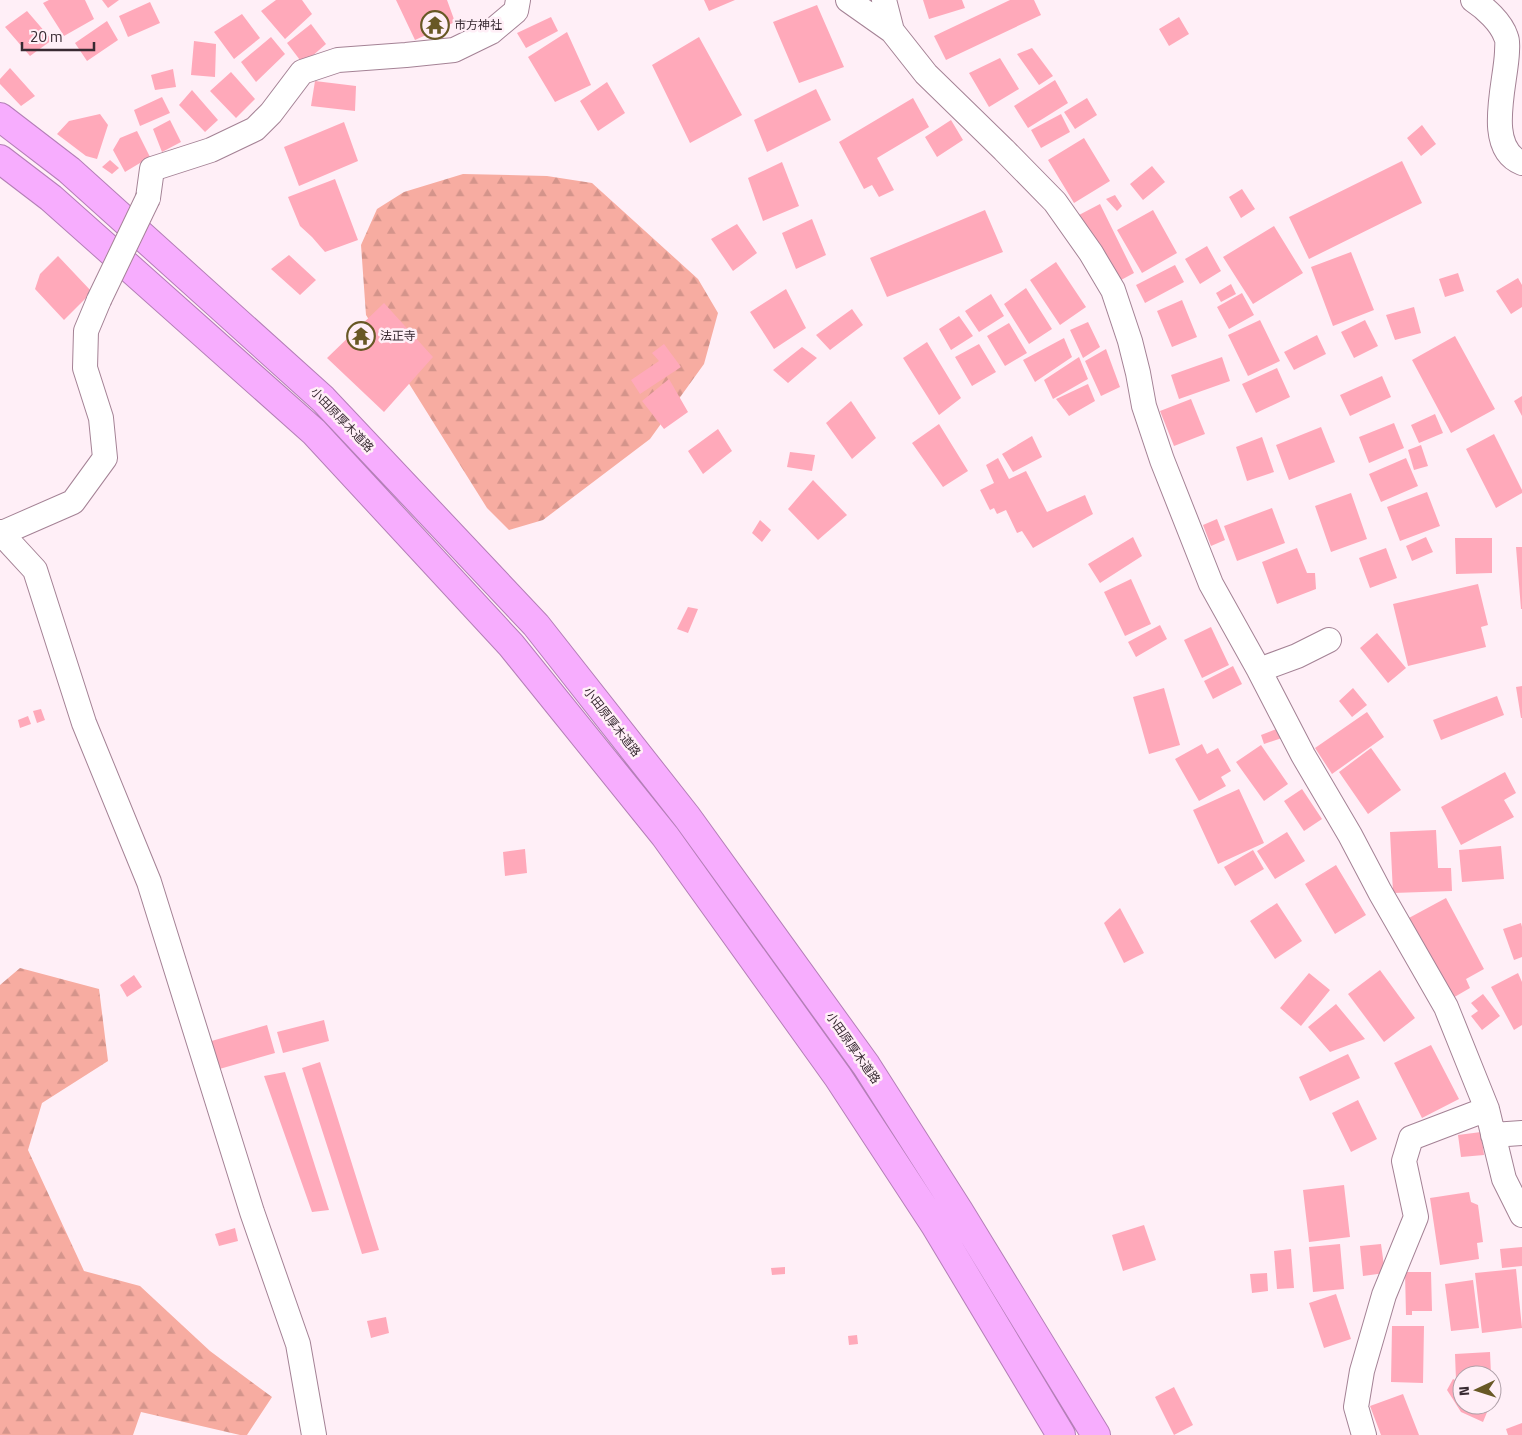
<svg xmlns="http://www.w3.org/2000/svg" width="1522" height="1435" viewBox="0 0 1522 1435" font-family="'Titillium Web','Noto Sans JP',sans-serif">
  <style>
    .forest { fill: url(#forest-firs) }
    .building { fill: #ffa9ba }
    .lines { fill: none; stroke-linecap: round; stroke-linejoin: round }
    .minor-casing { stroke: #a48295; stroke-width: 26 }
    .highway-casing { stroke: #b47fb7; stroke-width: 30 }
    .minor { stroke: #fff; stroke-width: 24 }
    .highway { stroke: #f7adfe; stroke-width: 28 }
    .minor-bridge-casing { stroke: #a48295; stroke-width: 26; stroke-linecap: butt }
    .minor-bridge { stroke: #fff; stroke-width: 24 }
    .labels { text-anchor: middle; stroke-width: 5; stroke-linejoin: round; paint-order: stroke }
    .poi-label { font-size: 12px; fill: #382a32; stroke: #ffeff7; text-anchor: start }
    .street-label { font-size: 12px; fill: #382a32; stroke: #ffeff7 }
  </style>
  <defs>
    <pattern id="forest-firs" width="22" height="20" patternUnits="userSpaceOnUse" patternTransform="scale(1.25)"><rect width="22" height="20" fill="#f7aca1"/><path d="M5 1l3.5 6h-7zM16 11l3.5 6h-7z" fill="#d4948b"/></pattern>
  </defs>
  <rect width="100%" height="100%" fill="#ffeff7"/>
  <!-- forest -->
  <path class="forest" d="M463,174l84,2 45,7 106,96 20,34 -14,51 -54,75 -107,81 -34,10 -22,-22 -121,-193 -5,-70 16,-36 27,-17z
    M20,968l79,21 9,72 -66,42 -14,47 56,121 56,15 70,65 62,46 -25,38h-7l-99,-23 -8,23h-133v-450z"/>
  <!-- building -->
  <path class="building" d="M49,0h36l9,19 -30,17 -21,-33z
    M102,0h17l-11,8z
    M276,0h26l10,14 -27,25 -24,-28z
    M396,0h51l8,22 -40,18z
    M704,0h31l-26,11z
    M923,0h39l3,8 -36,11z
    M1010,0h24l7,15 -95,45 -12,-24z
    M150,2l10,21 -32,14 -9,-21z
    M817,5l27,62 -45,16 -26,-61z
    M27,11l25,29 -22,16 -25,-29z
    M242,14l18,24 -26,21 -20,-27z
    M551,17l7,14 -32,17 -9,-15z
    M1179,17l10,17 -20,12 -10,-17z
    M107,21l11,19 -31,21 -12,-18z
    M311,24l15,20 -23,20 -16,-21z
    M567,32l24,53 -36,17 -27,-45z
    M271,37l14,17 -29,28 -15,-20z
    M699,37l43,78 -52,28 -38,-78z
    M194,41l22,3 -1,33 -24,-2z
    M1032,48l21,28 -14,9 -22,-31z
    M1000,58l19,31 -30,18 -20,-34z
    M10,68l25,28 -14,10 -21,-22v-5z
    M173,69l3,18 -21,3 -4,-15z
    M231,72l24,27 -19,19 -26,-27z
    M1055,80l13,23 -40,25 -14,-22z
    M315,81l41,5 -1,25 -44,-5z
    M607,82l18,31 -27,18 -18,-30z
    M816,89l15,31 -64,32 -13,-32z
    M192,90l26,30 -13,12 -26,-27z
    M162,97l8,16 -30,13 -6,-16z
    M913,98l16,29 -52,31 17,32 -15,7 -7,-12 -8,4 -25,-47z
    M1087,98l10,17 -22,14 -11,-17z
    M100,114l8,11 -11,34 -11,-3 -29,-22 12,-13z
    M1061,114l9,18 -29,16 -10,-18z
    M170,120l11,22 -19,10 -9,-23z
    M951,120l12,20 -26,17 -12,-20z
    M344,122l14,39 -59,25 -15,-39z
    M1422,125l14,19 -15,12 -14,-18z
    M137,131l13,26 -25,15 -12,-22 7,-12z
    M1084,138l26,43 -36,22 -26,-43z
    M110,160l9,8 -7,6 -10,-7z
    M1402,161l20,42 -113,56 -20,-42z
    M782,162l17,44 -36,15 -15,-43z
    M1152,166l13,16 -22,18 -13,-16z
    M335,179l23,61 -33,12 -13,-15 -12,-11 -12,-29z
    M1242,189l13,20 -14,9 -12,-21z
    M1115,195l7,11 -5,5 -11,-12z
    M1100,204l34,69 -13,7 -42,-65z
    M985,210l18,42 -116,45 -17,-39z
    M1153,210l24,43 -35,20 -25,-43z
    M812,219l14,36 -30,14 -14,-36z
    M737,224l20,29 -24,18 -22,-32z
    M1274,226l29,47 -50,31 -30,-47z
    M1207,246l14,25 -21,13 -15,-25z
    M1351,252l23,58 -41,16 -22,-59z
    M289,255l27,25 -16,15 -29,-26z
    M58,256l34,36 -28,28 -29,-31 5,-15z
    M1056,262l30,45 -26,18 -30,-45z
    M1175,265l9,17 -39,21 -9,-18z
    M1458,273l6,18 -19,6 -6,-18z
    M1518,278l4,7v22l-11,7 -15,-23z
    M1231,284l5,10 -15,8 -5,-9z
    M1026,288l26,41 -23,15 -25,-40z
    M786,289l20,39 -32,21 -24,-37z
    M1242,293l12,22 -25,14 -12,-22z
    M991,294l13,22 -25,16 -14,-21z
    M1182,300l15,37 -25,10 -15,-36z
    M384,303l49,54 -49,55 -57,-54z
    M1414,307l7,26 -26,7 -9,-25z
    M852,309l11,16 -33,25 -14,-15z
    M959,316l14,20 -22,14 -12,-21z
    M1260,320l20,41 -32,15 -20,-41z
    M1365,320l13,26 -24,12 -13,-26z
    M1088,322l12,25 -17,11 -13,-28z
    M1009,323l18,30 -22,13 -18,-30z
    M1317,335l9,19 -32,16 -10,-18z
    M1455,336l40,73 -44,24 -39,-73z
    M1064,338l8,19 -37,25 -12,-22z
    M927,342l34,56 -22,17 -36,-57z
    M664,344l17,23 -41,27 -9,-14 28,-19 -7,-8z
    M979,344l17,28 -24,14 -17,-29z
    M802,347l15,11 -29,25 -15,-13z
    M1106,349l14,38 -19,9 -16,-35z
    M1079,357l9,22 -35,20 -9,-19z
    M1222,357l8,24 -51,18 -8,-24z
    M1277,368l13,29 -34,16 -14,-29z
    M1382,376l9,21 -41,19 -10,-21z
    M669,379l19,33 -24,17 -22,-28z
    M1088,384l7,17 -26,15 -13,-17z
    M1522,396v20l-8,-15z
    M1191,399l14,35 -31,12 -14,-35z
    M851,401l25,37 -24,21 -26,-36z
    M1435,414l8,19 -24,10 -8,-18z
    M1394,423l10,25 -35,15 -10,-26z
    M939,424l29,47 -25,16 -31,-44z
    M1321,427l14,35 -46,18 -13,-35z
    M718,429l14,22 -29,23 -15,-23z
    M1494,434l28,56v3l-26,15 -30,-59z
    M1032,436l10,21 -29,15 -11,-18z
    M1262,437l12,35 -27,9 -11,-34z
    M1421,445l7,21 -14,4 -6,-20z
    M790,452l25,3 -3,16 -25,-4z
    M998,458l11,21 17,-8 21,41 38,-17 8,19 -60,34 -11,-17 -5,2 -11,-23 -9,4 -3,-6 -4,2 -10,-20 14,-7 -8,-18z
    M1406,458l12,28 -37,16 -12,-28z
    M813,480l34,35 -29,25 -30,-31z
    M1427,492l13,34 -40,15 -13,-34z
    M1351,493l16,46 -36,13 -16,-46z
    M1272,508l13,35 -48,18 -13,-35z
    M1217,519l8,21 -14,6 -8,-21z
    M760,520l11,10 -9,12 -10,-9z
    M1133,537l9,19 -42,27 -12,-19z
    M1426,537l7,15 -21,9 -6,-15z
    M1455,538h37v35l-36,1z
    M1516,547h6v62h-1z
    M1297,548l10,25h8l1,16 -39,15 -15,-42z
    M1386,548l11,30 -27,10 -11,-30z
    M1131,579l20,45 -26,12 -21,-44z
    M1478,584l10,41 -7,2 5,20 -78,19 -15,-62z
    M688,607l10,2 -10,24 -11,-4z
    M1160,625l7,14 -31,18 -8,-15z
    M1211,627l18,38 -27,13 -18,-38z
    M1377,633l29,35 -18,15 -28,-35z
    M1233,666l9,18 -29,15 -9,-18z
    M1522,686v32h-1l-5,-31z
    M1164,688l16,57 -31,9 -16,-57z
    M1353,688l14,17 -15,12 -13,-16z
    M1497,696l7,19 -63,25 -8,-20z
    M41,709l4,11 -8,3 -4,-12z
    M1367,712l17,25 -52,37 -17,-26z
    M28,716l3,8 -11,4 -2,-8z
    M1279,728l3,10 -18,6 -3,-9z
    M1202,744l5,10 11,-6 13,23 -10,6 5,9 -27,15 -24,-42z
    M1261,745l27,39 -24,17 -28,-39z
    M1371,748l30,42 -33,24 -29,-42z
    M1505,772l11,21 -12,7 10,17 -53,28 -20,-38z
    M1239,789l25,54 -46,21 -25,-54z
    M1302,789l20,30 -18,12 -20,-30z
    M1436,830l2,38h13l1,23 -59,2 -3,-61z
    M1287,832l18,29 -30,18 -18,-28z
    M1501,846l3,33 -42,3 -3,-32z
    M525,849l2,24 -22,3 -2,-24z
    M1253,850l11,19 -29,17 -11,-19z
    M1336,865l30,50 -31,19 -30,-50z
    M1446,898l38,71 -18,10 4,9 -19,11 -44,-80z
    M1277,903l25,38 -27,18 -25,-38z
    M1120,908l24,45 -20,10 -20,-40z
    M1521,923l1,4v30l-8,3 -11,-31z
    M1380,970l35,48 -31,24 -36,-48z
    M1309,973l21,17 -29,36 -21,-18z
    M1518,973l4,9v43l-8,5 -23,-43z
    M134,975l8,12 -15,10 -7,-12z
    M1483,994l17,22 -18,14 -11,-14 7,-5 -7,-8z
    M1336,1004l29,35 -35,13 -22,-25z
    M324,1020l5,21 -46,12 -6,-21z
    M267,1025l8,28 -59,17 -8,-28z
    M1431,1045l28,54 -37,19 -28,-55z
    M1348,1054l12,24 -50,23 -11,-24z
    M320,1062l59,188 -17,4 -60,-186z
    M285,1072l44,138 -17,2 -48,-136z
    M1358,1100l19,39 -26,13 -19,-39z
    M1481,1132l3,23 -23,2 -3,-22z
    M1344,1185l6,52 -41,5 -6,-52z
    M1469,1192l2,10 7,3 5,37 -6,1 2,16 -39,6 -10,-67z
    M1144,1225l12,35 -33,11 -11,-36z
    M235,1228l3,13 -19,5 -4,-12z
    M1340,1244l4,45 -31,3 -4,-45z
    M1381,1244l4,29 -22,3 -3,-30z
    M1522,1247v19l-20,2 -2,-19z
    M1291,1249l3,39 -17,1 -3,-38z
    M785,1267v7l-13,1 -1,-7z
    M1516,1269l6,59 -40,5 -7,-60z
    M1405,1272h26l1,39h-20v4h-6z
    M1267,1273l1,18 -16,2 -2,-19z
    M1473,1280l6,48 -28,3 -6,-47z
    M1336,1294l15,45 -27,9 -15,-45z
    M386,1317l3,16 -18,5 -4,-17z
    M1392,1326h32l-1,57 -32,-1z
    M857,1335l1,9 -9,1 -1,-9z
    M1490,1352l1,23h-29v4l-6,1 -1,-26z
    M1453,1379l9,4v22h28l-7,17 -22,-10 -14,-22z
    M1174,1387l19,38 -19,10 -19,-38z
    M1403,1394l16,41h-38l-11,-29z
    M1522,1423v12h-14l-2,-6z"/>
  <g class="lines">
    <defs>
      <path id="minor" d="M848,0l44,31
        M884,0l8,31 34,43 78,76 51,52 36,51 22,37 17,51 8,32 6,33 18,54 49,124 48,86 44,85 47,80 30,57 66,115 41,102 17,70 18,36
        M1473,0c12,8 28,22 33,37 2,4 1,11 1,15 -1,32 -23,96 15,111
        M148,198l4,-29 59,-19 44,-21 16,-16 31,-41 36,-12 68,-5 48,-5 37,-18 25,-21 2,-11
        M0,532l35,38 49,153 65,159 103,330 46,132 16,91
        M2,533l71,-31 32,-44 -4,-40 -16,-50 1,-37 13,-31
        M1259,670l38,-14 32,-16
        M1493,1135l29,-2
        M1364,1435l-8,-28 6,-36 22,-76 32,-78 -12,-56 7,-23 76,-29"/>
      <path id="highway" d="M0,117l69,53 254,229 213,226 151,192 179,248 93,146 137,224
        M0,159l51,39 263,234 197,213 154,191 173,241 97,148 126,210"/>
    </defs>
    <!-- minor casing -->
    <use href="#minor" class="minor-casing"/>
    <!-- highway casing -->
    <use href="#highway" class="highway-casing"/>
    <!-- minor -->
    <use href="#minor" class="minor"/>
    <!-- highway -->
    <use href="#highway" class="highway"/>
    <defs>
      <path id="minor-bridge" d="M99,300l49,-102"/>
    </defs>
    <!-- minor-bridge casing -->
    <use href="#minor-bridge" class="minor-bridge-casing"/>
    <!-- minor-bridge -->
    <use href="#minor-bridge" class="minor-bridge"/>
  </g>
  <!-- icons -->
  <defs>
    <symbol id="temple-ring" viewBox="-11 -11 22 22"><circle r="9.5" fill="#ffeff7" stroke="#685825" stroke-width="1.5"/><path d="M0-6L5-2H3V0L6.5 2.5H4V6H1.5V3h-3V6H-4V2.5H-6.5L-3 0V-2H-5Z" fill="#685825"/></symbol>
  </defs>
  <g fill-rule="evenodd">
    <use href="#temple-ring" x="419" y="9" width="32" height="32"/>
    <use href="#temple-ring" x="345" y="320" width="32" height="32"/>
  </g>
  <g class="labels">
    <!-- poi labels -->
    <g class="poi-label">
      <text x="454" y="29">市方神社</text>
      <text x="380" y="340">法正寺</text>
    </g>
    <!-- street labels -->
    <g class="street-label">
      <text transform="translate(342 420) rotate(46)" y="4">小田原厚木道路</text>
      <text transform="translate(612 722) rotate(52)" y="4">小田原厚木道路</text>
      <text transform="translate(853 1048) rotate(55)" y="4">小田原厚木道路</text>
    </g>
  </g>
  <!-- north arrow -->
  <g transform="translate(1477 1390) rotate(266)"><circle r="24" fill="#ffeff7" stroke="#afa0a8"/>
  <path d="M0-4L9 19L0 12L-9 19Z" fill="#685825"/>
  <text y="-8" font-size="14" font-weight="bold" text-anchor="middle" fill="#382a32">N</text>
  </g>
  <!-- scale -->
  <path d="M22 42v8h72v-8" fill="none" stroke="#382a32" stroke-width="2.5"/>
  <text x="30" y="42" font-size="15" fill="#382a32" stroke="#ffeff7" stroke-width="4" paint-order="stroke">20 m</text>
</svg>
